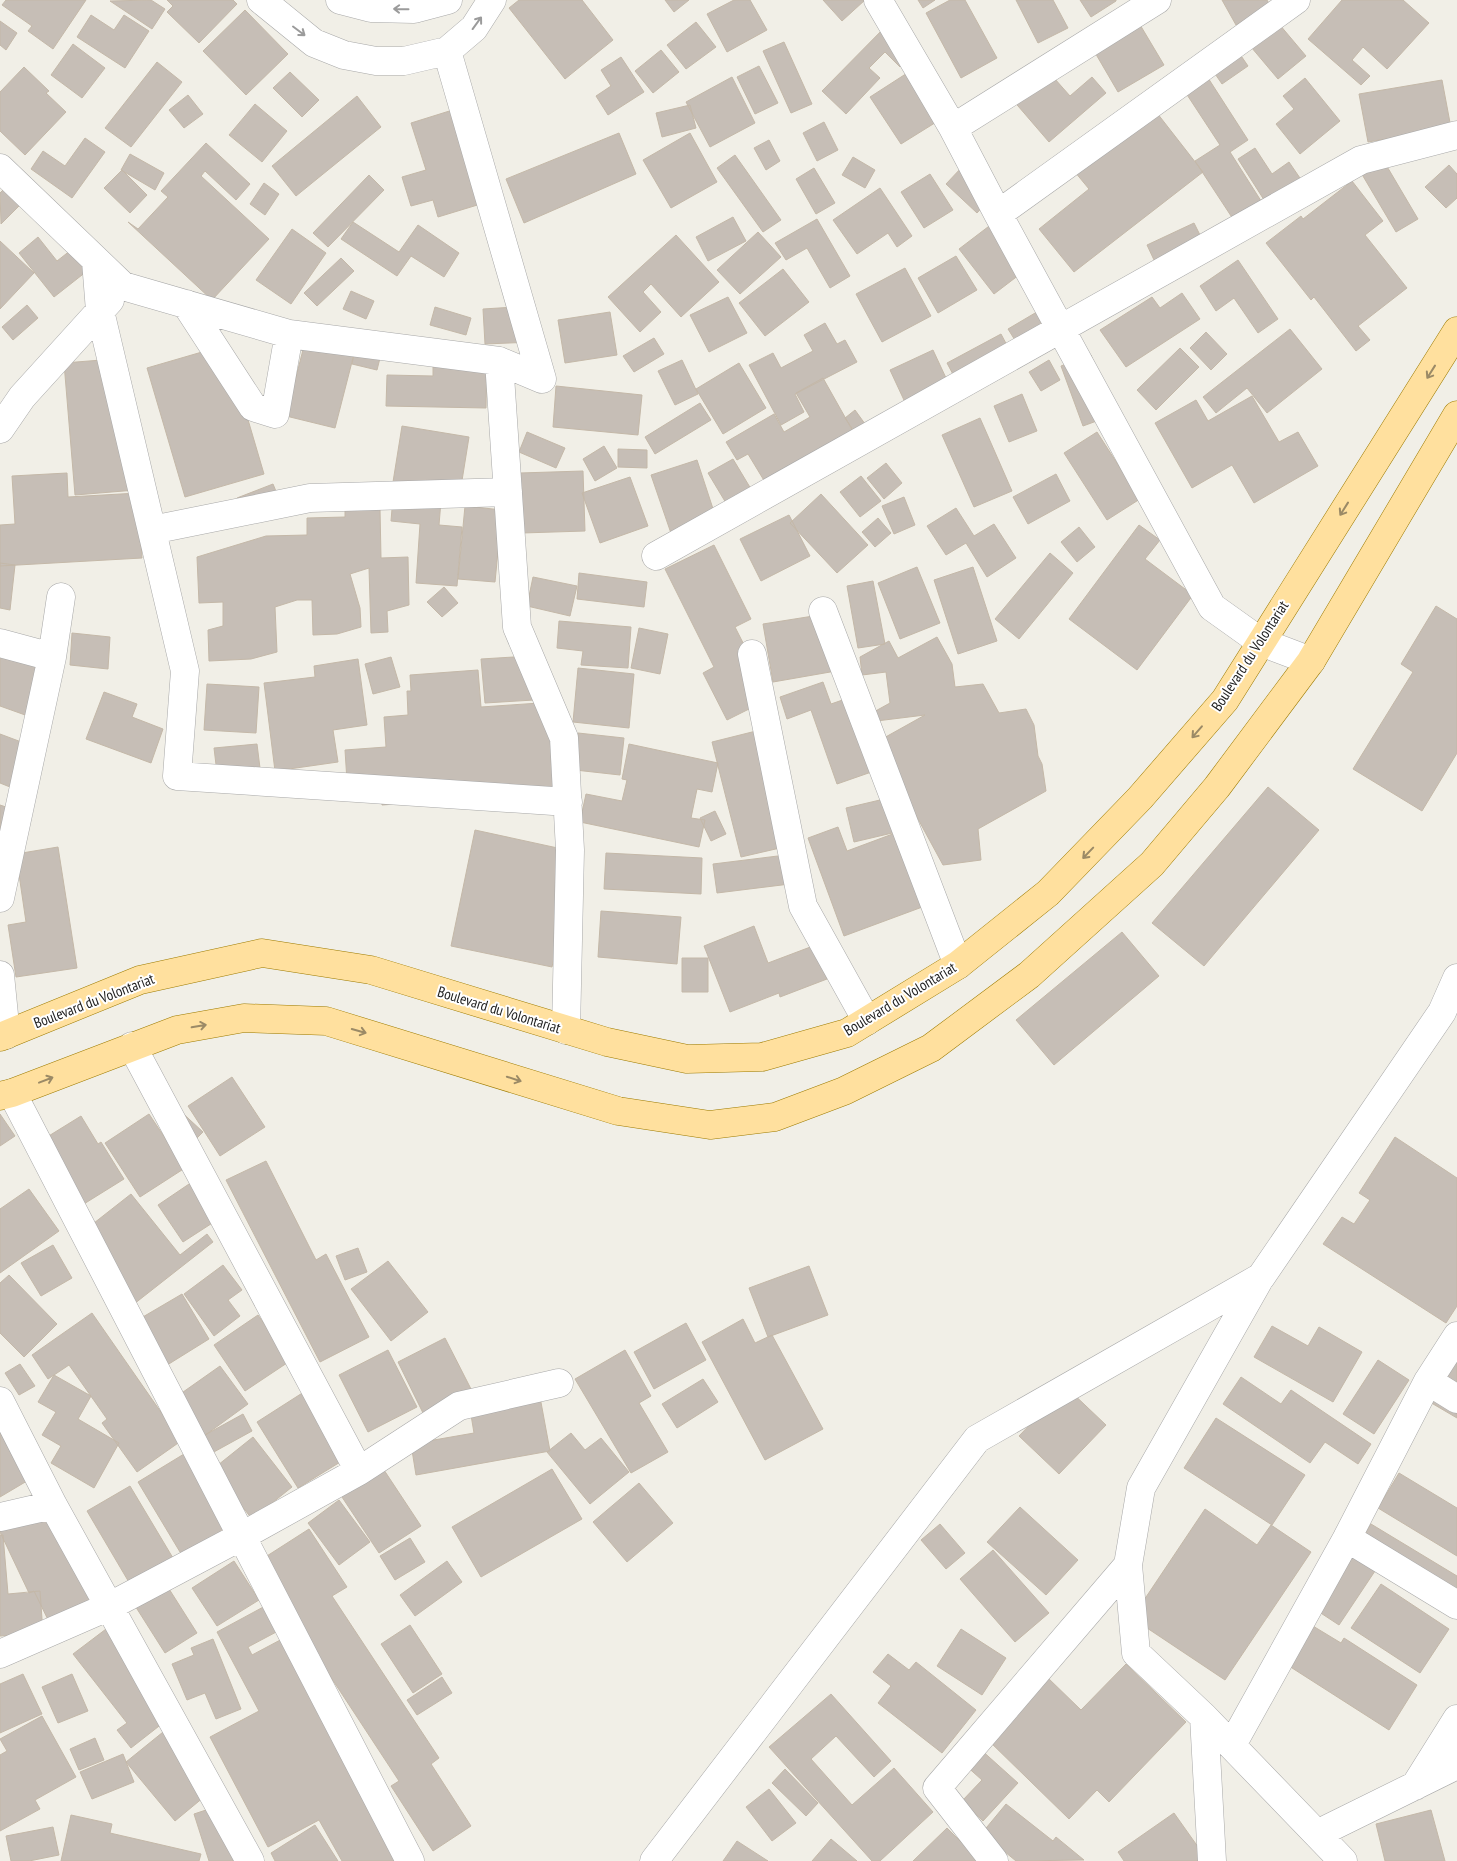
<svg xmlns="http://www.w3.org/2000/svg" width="1457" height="1861" viewBox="0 0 1457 1861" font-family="'PT Sans Narrow',sans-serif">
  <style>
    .building { fill: #c6beb6; stroke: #c4b8a8 }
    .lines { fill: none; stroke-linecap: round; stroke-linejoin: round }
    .minor-casing { stroke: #a8a8a8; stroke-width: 29 }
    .major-casing { stroke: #9d7b00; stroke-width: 29 }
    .minor { stroke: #fff; stroke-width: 28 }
    .major { stroke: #ffe09e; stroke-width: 28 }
    .oneway { stroke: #9b9b9b }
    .oneway2 { stroke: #9b8a66 }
    .labels { text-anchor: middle; stroke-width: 4; stroke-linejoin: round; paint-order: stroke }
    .street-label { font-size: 15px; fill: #212121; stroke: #fff }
  </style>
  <rect width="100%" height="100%" fill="#f1efe7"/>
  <!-- building -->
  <path class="building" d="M6,0h80l-33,49 -25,-18 4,-5 -30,-21z
    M151,0l14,9 -13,20 -42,-28z
    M167,0h66l4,4 -38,39 -32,-31 6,-6z
    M519,0h63l31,40 -48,39 -56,-71z
    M665,0h24l-15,12z
    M734,0h16l17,30 -40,22 -20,-38z
    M823,0h42l-23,21z
    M918,0h17l-12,8z
    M950,0h15l32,58 -36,20 -35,-65z
    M1016,0h37l15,28 -30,15z
    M1080,0h36v1l-25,16z
    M1222,0h45l3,5 -34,20z
    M1342,0h61l26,23 -42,46 -24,-22 -11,13 18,16 -9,9 -53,-46z
    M245,10l43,44 -42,41 -43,-44z
    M91,15l23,15 10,-15 25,16 -24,37 -48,-31z
    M1136,18l28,47 -46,27 -28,-48z
    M1274,18l32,38 -28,23 -32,-38z
    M0,21l17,12 -11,17 -6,-5z
    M891,21l28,27 -19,19 -15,-15 -16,16 11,10 -34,36 -24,-23z
    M696,22l20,25 -30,22 -19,-24z
    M784,42l28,62 -21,9 -28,-62z
    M73,44l32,24 -23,30 -31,-23z
    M1233,44l15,22 -26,18 -15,-22z
    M661,50l18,22 -26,21 -18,-22z
    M621,57l23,35 -36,23 -12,-19 15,-10 -10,-16z
    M157,62l25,20 -51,65 -26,-19z
    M759,66l19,37 -23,11 -18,-37z
    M24,67l25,24 -3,2 20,19 -41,43 -25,-24v-39z
    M1201,67l47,73 -18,12 33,52 -28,18 -40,-61 25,-16 -42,-64z
    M915,68l31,48 -45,28 -31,-47z
    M1047,70l23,26 22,-19 14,16 -57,49 -37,-43z
    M290,72l29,28 -17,17 -29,-29z
    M732,77l23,46 -45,24 -24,-45z
    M1305,78l35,43 -40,33 -24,-30 18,-15 -11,-13z
    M1442,80l9,48 -83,14 -9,-48z
    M188,95l15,19 -19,14 -15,-18z
    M357,96l24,31 -85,69 -24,-30z
    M255,104l32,27 -25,31 -33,-27z
    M1150,104l53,68 -129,100 -35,-43 50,-40 -19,-23z
    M690,105l6,23 -34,9 -6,-24z
    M459,108l25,95 -46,14 -5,-17 -22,6 -9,-29 24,-7 -15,-47z
    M824,122l14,28 -21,11 -14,-28z
    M619,133l17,41 -112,49 -18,-44z
    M690,133l27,49 -46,26 -28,-48z
    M85,138l20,14 -33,46 -41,-29 12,-18 22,15z
    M769,140l11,21 -14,9 -12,-22z
    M206,143l44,41 -14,16 -31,-29 -4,5 68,63 -57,61 -84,-78 10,7 30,-32 -7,-6z
    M1255,148l17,26 17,-12 13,19 -36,22 -28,-44z
    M130,154l34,19 -9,17 -34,-20z
    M735,155l46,65 -18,12 -46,-64z
    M853,157l22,13 -10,18 -23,-13z
    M1382,158l36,61 -22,13 -36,-61z
    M1449,165l8,9v24l-11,10 -21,-21z
    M963,166l31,28 -17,19 -31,-29z
    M814,168l21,35 -19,11 -20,-35z
    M122,170l25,25 -17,18 -26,-25z
    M930,174l23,36 -29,18 -23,-36z
    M369,175l15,15 -56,57 -15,-14z
    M15,178l16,16 -30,30 -1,-31z
    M1352,181l31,40 -18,14 42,53 -49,38 12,14 -14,11 -42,-54 -3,3 -45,-57 35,-27 2,3z
    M264,183l15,11 -14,21 -15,-11z
    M880,188l32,48 -15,11 -9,-14 -31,21 -24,-34z
    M733,217l13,24 -38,20 -12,-24z
    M1001,217l35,45 -42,32 -35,-45z
    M817,219l33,57 -20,12 -23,-40 -21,12 -11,-17z
    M353,222l46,30 19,-27 41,28 -15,24 -33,-21 -14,20 -56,-37z
    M1194,223l16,32 -48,22 -15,-32z
    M292,229l34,24 -35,51 -35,-24z
    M758,232l23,25 -41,37 -23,-24z
    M676,235l43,47 -38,35 -30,-33 -8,8 18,20 -21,20 -32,-35z
    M38,237l19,24 23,-18 16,21 -42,33 -35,-44z
    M0,241l34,32 -34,36z
    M956,256l21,34 -39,23 -20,-35z
    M341,258l13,13 -37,35 -13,-13z
    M1238,260l40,59 -20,14 -24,-35 -18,13 -16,-25z
    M905,268l26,48 -49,26 -26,-48z
    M783,269l26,33 -44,34 -26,-33z
    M351,291l23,10 -8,18 -23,-10z
    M1182,293l18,26 -74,48 -26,-37 52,-33 8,11z
    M728,297l19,36 -38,19 -19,-37z
    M1052,303l-24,58 -20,-32z
    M27,305l11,13 -25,22 -11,-13z
    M531,306l2,36 -48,2 -2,-35z
    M435,307l36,11 -5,17 -36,-10z
    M610,312l7,43 -52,8 -7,-43z
    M825,323l12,21 8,-4 12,22 -62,32 9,18 -23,13 -32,-60 24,-12 8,15 32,-17 -9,-16z
    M1290,329l32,40 -55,44 -20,-25 -31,25 -13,-16z
    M1206,332l21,22 -16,16 -21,-22z
    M1001,334l17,32 -54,29 -17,-32z
    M654,338l10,16 -30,18 -11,-16z
    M305,342l49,12 -19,74 -49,-12z
    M356,344l26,6 -5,20 -25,-6z
    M226,345l38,129 -79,23 -38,-129z
    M1180,348l19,19 -43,43 -19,-20z
    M433,349l54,1 -1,58 -100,-2 1,-31 46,1z
    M933,350l20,43 -43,20 -20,-43z
    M1091,355l22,60 -30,11 -22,-60z
    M114,359l22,131 -61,5 -11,-132z
    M682,360l16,34 -23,11 -17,-34z
    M1049,360l11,20 -19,11 -12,-19z
    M739,363l27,45 -43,26 -27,-45z
    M823,378l36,64 -88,50 -23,-38 -11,6 -11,-18 48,-28 10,18 26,-15 -14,-24z
    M556,386l86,9 -4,40 -85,-8z
    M1022,394l15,37 -28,11 -15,-36z
    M1252,396l27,46 19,-10 20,34 -64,37 -22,-38 -40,23 -37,-65 41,-23 12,21z
    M700,403l11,17 -56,34 -10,-17z
    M855,410l18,25 -11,8 -17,-25z
    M980,418l32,73 -38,16 -32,-72z
    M402,426l67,11 -9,56 -67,-11z
    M527,432l38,16 -9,20 -37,-16z
    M1097,432l43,67 -33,21 -43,-67z
    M604,446l13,22 -22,13 -12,-22z
    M618,449l29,1v18l-29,-1z
    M733,459l27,45 -25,14 -27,-45z
    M697,460l22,67 -45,15 -23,-67z
    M886,463l16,20 -18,16 -17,-21z
    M583,471l2,60 -63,2 -2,-60z
    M67,473l1,24 70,-4 4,65 -142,8v-41l15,-1 -3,-48z
    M1056,474l14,27 -42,23 -15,-27z
    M861,476l20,25 -21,16 -20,-25z
    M630,477l18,49 -48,17 -18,-50z
    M273,484l7,17 -36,14 -7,-17z
    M821,494l47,51 -31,28 -47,-50z
    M393,497l48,4 -2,24 23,2 -5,59 -41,-3 4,-59 -29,-3z
    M904,497l11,28 -21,9 -12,-28z
    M345,501l35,8 1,49 27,-1 1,48 -22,6 1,21 -17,1 -2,-65 -19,6 10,34 1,19 -24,7 -24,1 -1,-35h-15l-22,7 2,45 -26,7 -42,2 -1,-31 15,-4v-24l-24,1 -2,-46 69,-21 41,-1v-17l38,-1z
    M465,506l37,4 -7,72 -37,-3z
    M956,508l18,28 20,-12 22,34 -29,19 -21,-34 -20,12 -19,-29z
    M789,515l21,41 -49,25 -21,-42z
    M878,518l13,15 -16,14 -13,-15z
    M1139,525l21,15 -15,19 48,36 -56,75 -68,-51z
    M1079,527l16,20 -18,15 -16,-20z
    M714,545l37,74 -16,8 36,71 -44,22 -24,-47 11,-6 -49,-98z
    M1050,553l23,20 -54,66 -24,-20z
    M0,563l15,2 -5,45 -10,-2z
    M917,567l23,56 -40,16 -22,-56z
    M973,567l24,74 -39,13 -24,-74z
    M579,573l68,9 -3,25 -67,-8z
    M533,577l44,9 -7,30 -43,-10z
    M873,581l12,63 -27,4 -11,-62z
    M444,587l14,16 -16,14 -15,-15z
    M1436,606l21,13v134l-35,58 -69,-42 60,-97 -12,-8z
    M826,614l10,57 -63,11 -10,-58z
    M559,621l72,6 -3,41 -47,-3 2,-14 -26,-3z
    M639,628l29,6 -8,40 -29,-6z
    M72,633l38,4 -2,32 -38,-4z
    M937,637l15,27 3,23 28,-3 16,29 27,-4 8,16 4,31 4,8 4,27 -68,38 3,31 -38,5 -44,-81 -3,-20 -14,-25 43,-24 -73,9 38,-21 -4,-31 -24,3 -2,-18 29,-16 9,17z
    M0,651l46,18 -18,47 -28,-10z
    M530,656l4,44 -49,3 -4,-44z
    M391,657l9,30 -27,7 -8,-30z
    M358,659l9,66 -34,5 5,32 -63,9 -11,-88 51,-6 -1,-11z
    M578,668l56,6 -5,54 -56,-6z
    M478,670l3,37 73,-5 6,90 -178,13 -2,-26 -33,2 -2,-31 41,-3 -2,-30 24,-2 -1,-24h4l-1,-16z
    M823,682l8,22 23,-8 26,73 -43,15 -26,-74 -24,9 -7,-22z
    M207,684l52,3 -3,46 -52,-3z
    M104,692l33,12 -5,13 31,12 -12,34 -65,-24z
    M764,729l29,116 -52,12 -29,-115z
    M578,733l46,5 -4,37 -45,-5z
    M0,734l32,12 -17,43 -15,-6z
    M257,744l3,24 -43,5 -3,-25z
    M629,744l89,19 -6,29 -15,-3 -6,29 14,2 -6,27 -119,-25 6,-28 36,7 5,-21 -5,-1z
    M1268,787l51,43 -115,136 -52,-43z
    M897,796l8,34 -51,12 -8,-34z
    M0,805l12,4 -12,43z
    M715,811l11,23 -15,7 -11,-23z
    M838,827l9,24 51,-19 27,74 -81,30 -36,-98z
    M475,830l101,22 -24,115 -101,-21z
    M58,847l19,121 -61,9 -8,-52 18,-3 -10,-68z
    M606,853l96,5 -1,36 -97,-5z
    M794,854l4,29 -81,10 -4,-29z
    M601,911l80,6 -4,47 -79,-7z
    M754,926l14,37 45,-17 14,33 -47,18 -1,-4 -49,19 -26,-66z
    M1122,932l37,44 -105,89 -38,-45z
    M682,958h26v34h-26z
    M232,1077l33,50 -45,29 -32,-50z
    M176,1107l27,25 -14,14z
    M0,1114l15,22 -15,10z
    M149,1114l36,54 -45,29 -35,-54z
    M81,1116l17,28 3,-2 23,37 -45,28 -40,-65z
    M1395,1137l62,41v128l-11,17 -123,-79 19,-27 12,7 16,-24 -11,-7z
    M266,1161l50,99 10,-6 43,83 -49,25 -94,-182z
    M192,1182l25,38 -34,22 -25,-37z
    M29,1189l30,42 -59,42v-64z
    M131,1194l49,61 27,-21 6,8 -79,62 -54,-70z
    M53,1245l19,33 -31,18 -20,-33z
    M358,1248l9,24 -22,8 -9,-24z
    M388,1261l40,51 -37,29 -40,-52z
    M223,1265l19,25 -14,10 12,16 -26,20 -30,-42z
    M809,1266l19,49 -60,22 -19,-49z
    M9,1275l48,49 -33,33 -24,-24v-50z
    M182,1294l27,45 -45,28 -28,-46z
    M92,1313l89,128 -44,31 -35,-49 5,-4 -38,-54 -21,14 -16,-24z
    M258,1315l32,46 -45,30 -31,-46z
    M743,1319l12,24 17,-8 51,94 -58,31 -63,-118z
    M686,1323l20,37 -52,29 -20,-37z
    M1272,1326l36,20 11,-19 43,25 -29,50 -79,-45z
    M445,1338l26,51 -48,24 -25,-51z
    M388,1350l29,57 -49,25 -29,-57z
    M625,1350l26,46 -12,7 29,49 -37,21 -56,-94z
    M1378,1360l31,20 -35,54 -31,-20z
    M1457,1360v58l-29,-17z
    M20,1364l15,22 -16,9 -14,-22z
    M220,1366l28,38 -44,32 -28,-39z
    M54,1375l37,21 -13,23 41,24 -25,45 -43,-25 10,-17 -19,-11 14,-23 -18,-10z
    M1241,1377l40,27 10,-14 80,54 -13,20 -33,-22 -15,21 -87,-59z
    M703,1379l15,23 -41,26 -15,-24z
    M1066,1387l40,38 -47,49 -40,-38z
    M307,1390l43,66 -52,32 -41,-66z
    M540,1397l10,54 -134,24 -5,-31 63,-11 -4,-24z
    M243,1414l9,17 -40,22 -9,-17z
    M1216,1418l89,57 -33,50 -88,-57z
    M0,1424l32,54 -32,19z
    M571,1433l14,17 16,-12 28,34 -39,32 -43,-52z
    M253,1437l39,50 -40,32 -39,-50z
    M184,1454l48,80 -46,28 -48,-80z
    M382,1467l39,59 -42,27 -39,-59z
    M552,1469l30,50 -101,58 -29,-50z
    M1399,1473l58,35v48l-79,-48z
    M639,1483l34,40 -46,39 -34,-40z
    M130,1486l43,72 -43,26 -43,-73z
    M60,1494l50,112 -56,26 -20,-41 -5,2 -29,-61v-10z
    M339,1500l31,42 -31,23 -31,-42z
    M1020,1507l58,53 -32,35 -59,-53z
    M1205,1509l52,36 14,-20 40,27 -86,128 -93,-62z
    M940,1524l25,29 -19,16 -25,-29z
    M1371,1524l86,52v11l-14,23 -91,-54z
    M309,1529l38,58 -15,9 107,162 -8,6 40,62 -38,25 -42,-65 8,-5 -143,-218z
    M0,1535h3l5,59 32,-3 3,42 -43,3z
    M410,1538l15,24 -30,18 -15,-24z
    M993,1550l56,63 -34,29 -55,-63z
    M1342,1550l33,21 -36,54 -32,-21z
    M234,1561l25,39 -42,26 -25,-38z
    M447,1561l15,21 -47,34 -15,-21z
    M164,1581l33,52 -32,20 -33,-52z
    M1381,1584l68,45 -29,44 -69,-45z
    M267,1605l13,25 -32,17 4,8 32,-17 114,223h-56l-23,-41 -51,27 -58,-110 49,-26 -42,-79z
    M1303,1620l38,23 3,-5 73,47 -28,45 -111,-71z
    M410,1625l32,49 -29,19 -32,-49z
    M110,1626l67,86 -46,36 -14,-18 10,-7 -54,-69z
    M961,1629l45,29 -24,37 -45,-29z
    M213,1639l28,70 -25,10 -11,-26 -18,7 -15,-36 22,-9 -3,-7z
    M888,1654l21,16 7,-8 60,48 -34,43 -64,-50 13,-17 -18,-14z
    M1126,1664l60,58 -77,80 -12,-12 -28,29 -82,-80 60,-62 34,33z
    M23,1674l19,40 -42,19v-49z
    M72,1674l16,37 -30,12 -16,-36z
    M442,1677l10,16 -35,22 -10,-15z
    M831,1694l60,67 -17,16 -38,-41 -25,23 41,46 42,-37 39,44 -53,49h-8l-103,-114z
    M42,1716l34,61 -41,23 5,9 -40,22v-76l7,-4 -7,-12z
    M168,1728l48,59 -41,34 -49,-59z
    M95,1738l9,22 -25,10 -9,-21z
    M979,1748l39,35 -35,38 -21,-20 20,-21 -18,-16z
    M123,1754l11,28 -42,17 -12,-27z
    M785,1769l33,34 -12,13 -34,-33z
    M769,1789l27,34 -24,18 -26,-34z
    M1006,1804l47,37 3,-4 28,23 -68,1 -34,-28z
    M218,1806l17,54 -4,1h-22l-15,-47z
    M1431,1810l14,51h-60l-9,-37z
    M1174,1813l34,48h-84l-6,-9z
    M71,1815l41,9 -2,9 91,21 -2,7h-138z
    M315,1825l23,36h-63l-4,-8z
    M53,1827l6,28 -30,6h-18l-5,-25z
    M947,1828l33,33h-67z
    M831,1839l26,22h-45z
    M737,1841l31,20h-45z"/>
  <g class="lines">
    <defs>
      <path id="minor" d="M261,0l53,43 30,12 32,6h28l43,-10 27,-23 18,-28
        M340,0l31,8 43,1 34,-9
        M878,0l75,128 45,86 214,393 49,35 50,19
        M953,128l204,-128
        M0,168l123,118 166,48 -14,80 -22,-7 -67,-103
        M998,214l298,-214
        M96,261l4,50 85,360 -8,105 391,26
        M289,334l210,27 43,18 -95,-328
        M499,361l18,266 47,111 6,112 -4,180
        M0,429l22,-32 88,-97
        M152,530l158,-32 198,-6
        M656,556l705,-396 96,-25
        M823,611l135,354
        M0,643l52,14
        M752,654l51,252 64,115
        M0,898l52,-241 9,-60
        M0,975l6,60
        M132,1046l227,425
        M12,1093l398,768
        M1260,1278l-119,210 -13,77 8,88 68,64 139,144
        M1428,1381l29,18
        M0,1401l53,104 197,356
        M0,1517l53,-12
        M1347,1538l110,67
        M0,1654l110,-48 132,-70 117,-65 100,-65 100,-23
        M1204,1717l8,144
        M1457,1719l-42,67 42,-47
        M1232,1745l115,-207 81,-157 29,-45
        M1317,1834l140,-69
        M654,1861l323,-422 284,-162 181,-265 15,-34
        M994,1861l-57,-73 191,-223"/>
      <path id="major" d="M0,1037l140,-57 122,-27 109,17 236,72 80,17 75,-2 85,-24 111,-68 90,-72 92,-95 85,-98 232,-369
        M0,1096l12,-3 165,-63 67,-12 82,3 292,90 92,14 65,-8 69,-26 87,-43 98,-73 123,-111 65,-77 94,-126 146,-246"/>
    </defs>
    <!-- minor casing -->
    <use href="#minor" class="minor-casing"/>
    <!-- major casing -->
    <use href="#major" class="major-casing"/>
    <!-- minor -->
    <use href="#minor" class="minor"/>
    <!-- major -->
    <use href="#major" class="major"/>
  </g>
  <!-- one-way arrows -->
  <defs><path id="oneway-shaft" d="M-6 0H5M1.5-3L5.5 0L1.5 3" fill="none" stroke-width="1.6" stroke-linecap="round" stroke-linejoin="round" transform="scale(1.25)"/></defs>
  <g class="oneway">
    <use href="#oneway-shaft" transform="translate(401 9) rotate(-179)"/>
    <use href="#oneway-shaft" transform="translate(477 23) rotate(-54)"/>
    <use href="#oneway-shaft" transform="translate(299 31) rotate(37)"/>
  </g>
  <g class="oneway2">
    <use href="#oneway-shaft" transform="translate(1431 372) rotate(122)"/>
    <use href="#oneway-shaft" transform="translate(1344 509) rotate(122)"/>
    <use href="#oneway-shaft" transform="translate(1197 732) rotate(131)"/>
    <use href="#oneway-shaft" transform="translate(1088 853) rotate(134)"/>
    <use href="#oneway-shaft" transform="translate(199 1026) rotate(-10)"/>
    <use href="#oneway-shaft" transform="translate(359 1031) rotate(16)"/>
    <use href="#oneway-shaft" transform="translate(514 1079) rotate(18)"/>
    <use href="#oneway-shaft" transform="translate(46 1080) rotate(-21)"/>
  </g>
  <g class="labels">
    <!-- street labels -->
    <g class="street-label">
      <text transform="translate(1250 656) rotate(-57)" y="5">Boulevard du Volontariat</text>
      <text transform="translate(900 999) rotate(-31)" y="5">Boulevard du Volontariat</text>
      <text transform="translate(94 1001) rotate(-21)" y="5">Boulevard du Volontariat</text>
      <text transform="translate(499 1010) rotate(17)" y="5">Boulevard du Volontariat</text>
    </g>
  </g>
</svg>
